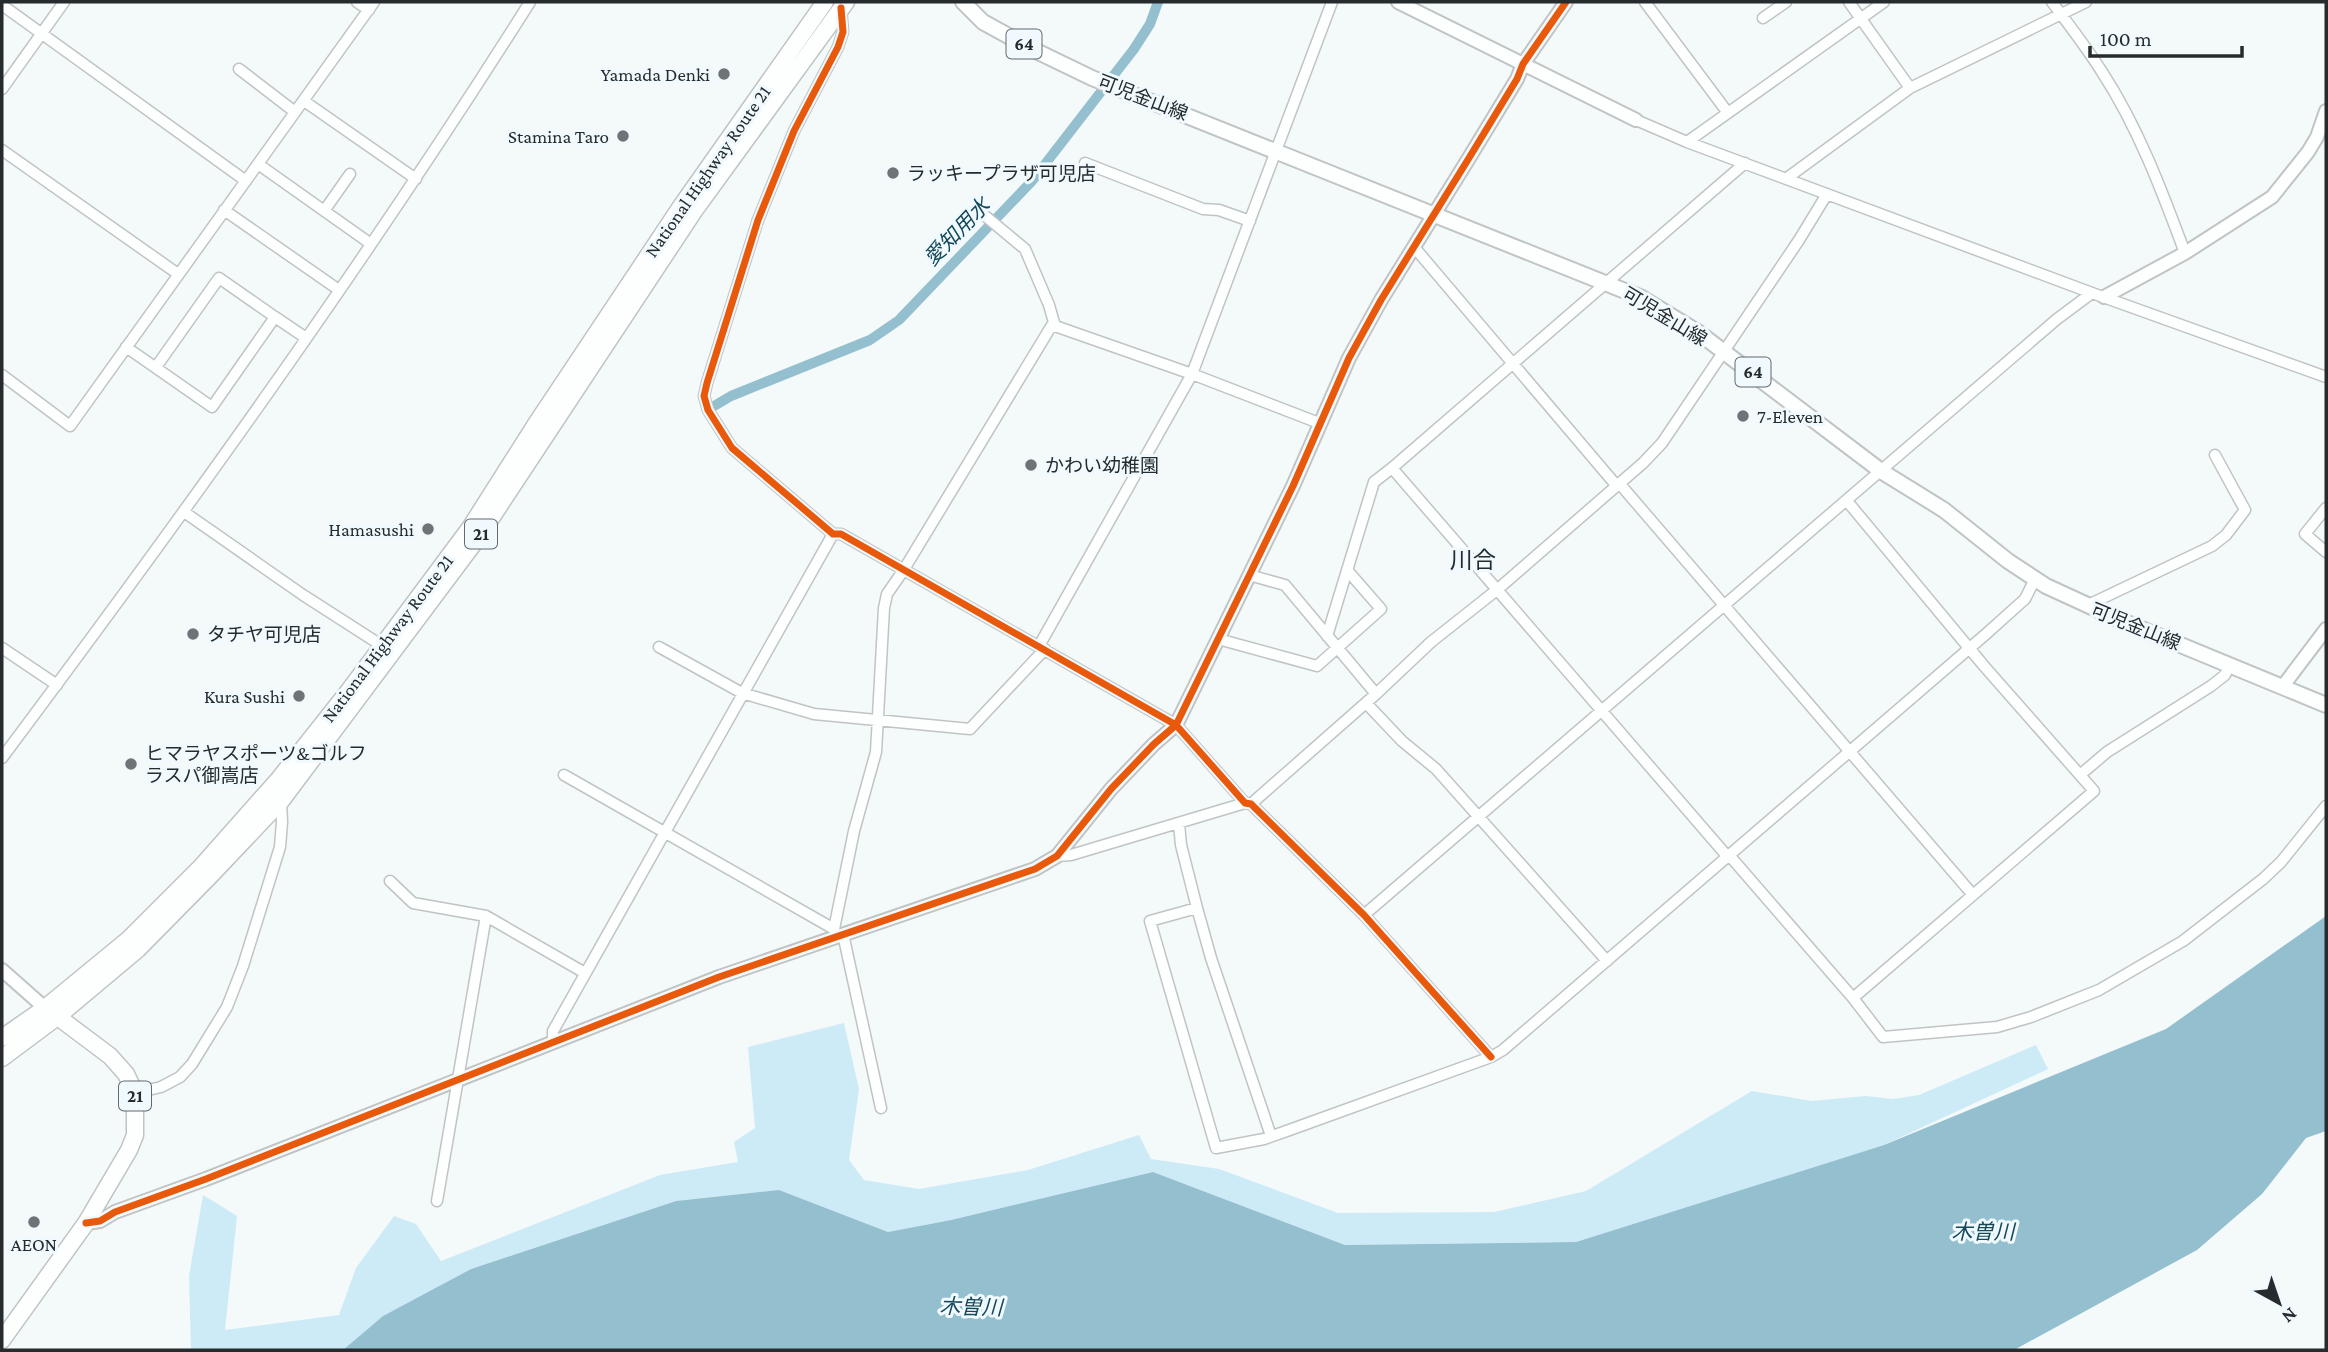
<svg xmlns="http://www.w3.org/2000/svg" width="2328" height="1352" viewBox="0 0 2328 1352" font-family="'Crimson Pro','Noto Sans JP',serif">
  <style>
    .green { fill: #cdebf7 }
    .water { fill: #93bfcf }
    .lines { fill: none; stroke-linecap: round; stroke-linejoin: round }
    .canal { stroke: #93bfcf; stroke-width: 10 }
    .minor-casing { stroke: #c0c4c5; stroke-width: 13 }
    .tertiary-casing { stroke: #c0c4c5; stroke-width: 16 }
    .primary-casing { stroke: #c0c4c5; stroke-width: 18 }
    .trunk-casing { stroke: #c0c4c5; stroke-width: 19 }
    .minor { stroke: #fdfefe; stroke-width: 10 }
    .tertiary { stroke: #fdfefe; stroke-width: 12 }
    .primary { stroke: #fdfefe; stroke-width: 14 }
    .trunk { stroke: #fdfefe; stroke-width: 16 }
    .cycleway-casing { stroke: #f0fafe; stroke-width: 11 }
    .cycleway { stroke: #e8590c; stroke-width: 7 }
    .poi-dot { fill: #6e7375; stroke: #f0fafe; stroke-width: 2.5 }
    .labels { text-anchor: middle; stroke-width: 6; stroke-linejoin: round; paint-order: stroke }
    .shield { fill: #f0fafe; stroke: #63696c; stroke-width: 2 }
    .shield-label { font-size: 18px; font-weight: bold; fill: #262b2d }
    .poi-label { font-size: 19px; fill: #262b2d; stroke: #f0fafe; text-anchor: start }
    .street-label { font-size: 19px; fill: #262b2d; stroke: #f0fafe }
    .water-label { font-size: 21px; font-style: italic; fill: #154859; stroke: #f0fafe }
    .quarter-label { font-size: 23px; fill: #232d31; stroke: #f0fafe }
  </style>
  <rect width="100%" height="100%" fill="#f4f9fa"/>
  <!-- green -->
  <path class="green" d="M844,1023l15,66 -10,71 15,20 55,9 109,-19 111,-35 12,24 68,10 119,44 156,-1 92,-21 166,-100 60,10 54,-5 27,3 26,-4 117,-50 12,24 -164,76 -308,97 -231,3 -192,-73 -202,48 -63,12 -109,-42 -103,11 -205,68 -88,47 -40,34h-152l-2,-74 14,-81 34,21 -12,114 114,-15 17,-47 38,-52 22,8 25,37 219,-86 78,-13 -4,-20 21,-14 -7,-81z"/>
  <!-- water -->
  <path class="water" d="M2326,916v215l-20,7 -44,56 -65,56 -183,100h-1671l40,-34 88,-47 205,-68 103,-11 109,42 63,-12 202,-48 192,73 231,-3 308,-97 282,-116z"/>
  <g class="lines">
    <!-- canal -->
    <path class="canal" d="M714,406l17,-10 139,-56 29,-20 133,-139 102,-132 16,-25 8,-22"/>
    <defs>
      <path id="minor" d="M357,2l12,8
        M1645,2l83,111
        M1849,2l61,86
        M2052,2c17,23 35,46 50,70 36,55 60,119 83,181
        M2,5l244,176
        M841,8l2,24 -5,15 -44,84 -36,89 -51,163 -3,13 4,14 24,38 101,86h8l335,191 69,78 6,1 113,111 127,142
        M1763,18l23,-16
        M239,69l56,43
        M2,89l62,-87
        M304,101l112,78
        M1636,120l51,22 405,151 234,84
        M1687,142l197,-140
        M2,150l176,124
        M1085,163l118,46 16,1 31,11
        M258,164l113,80
        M1787,178l123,-90 176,-86
        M224,210l115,80
        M324,211l26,-37
        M984,215l41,34 24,56 6,21 137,48 127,49
        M1414,247l202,238
        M126,347l86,60 63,-90 31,21
        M156,367l63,-89 56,39
        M2,375l68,51 304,-424
        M1619,483l354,412
        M1847,501l137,165 110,125 -241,207
        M2326,508l-21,26 21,18
        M184,512l119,83 81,52
        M1249,575l36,10 91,109
        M2086,606l126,-60 14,-11 19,-25 -30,-55
        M1327,636l47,-154 18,-14
        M1218,639l99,27 64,-57 -34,-39
        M1039,646l153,-272 140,-372
        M659,647l83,46 72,21 156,15 75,-80
        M2,648l55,37
        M1366,703l36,38 34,28 171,192
        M2,758c184,-246 364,-496 528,-756
        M564,775l270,154
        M2080,775l27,-23 104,-66 14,-11 5,-11
        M1251,804l125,-110 55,-52 67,-53 145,-126 19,-20 137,-203 28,-46
        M1179,824l2,21 16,63 -47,13 66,227 48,-9 31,-11 196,-71 12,-7 483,-416 39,-35 10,-20
        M1729,855l124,143 30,39 114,-10 34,-10 68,-27 84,-49 80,-62 18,-17 45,-56
        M1057,856l14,-1 174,-52
        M1727,856l-335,-388 353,-305
        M390,881l23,22 73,13 99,57
        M1197,908l14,50 60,178
        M1364,915l693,-596 35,-26
        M843,934l38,174
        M836,937l-2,-8 20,-98 22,-79 8,-144 3,-14 16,-23 149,-246 3,1
        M553,1041v-10l280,-497
        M135,1093l26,-6 19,-10 12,-13 35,-57 16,-41 37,-119 2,-25 -1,-21
        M437,1201l49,-285"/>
      <path id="tertiary" d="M1398,2l238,118
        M2104,297l81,-44 87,-56 36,-45 9,-15 9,-26
        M2283,686l43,-57
        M2,970l43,38
        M86,1223l14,-2 15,-9 91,-33 513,-202 316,-108 22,-13 54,-67 43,-45 22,-19 117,-239 56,-128 32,-58 88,-142 48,-79 6,-15 43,-62"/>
      <path id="primary" d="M963,2l20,20 49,27 60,29 548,219 59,36 182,138 63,39 64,51 38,25 74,34 206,85"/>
      <path id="trunk" d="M2,1038l43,-30 84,-69 71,-71 79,-89 69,-87 122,-164 66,-104 146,-219 143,-203
        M2,1058l55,-41 81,-68 71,-72 72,-76 199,-266 214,-324 152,-209
        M2,1340l84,-117 43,-73 6,-15v-42l-9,-19 -16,-18 -60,-45"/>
    </defs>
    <!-- minor casing -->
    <use href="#minor" class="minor-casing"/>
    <!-- tertiary casing -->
    <use href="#tertiary" class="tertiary-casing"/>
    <!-- primary casing -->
    <use href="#primary" class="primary-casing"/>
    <!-- trunk casing -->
    <use href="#trunk" class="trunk-casing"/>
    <!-- minor -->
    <use href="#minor" class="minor"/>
    <!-- tertiary -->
    <use href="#tertiary" class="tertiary"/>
    <!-- primary -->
    <use href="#primary" class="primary"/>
    <!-- trunk -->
    <use href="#trunk" class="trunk"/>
    <defs>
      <path id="cycleway" d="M841,8l2,24 -5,15 -44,84 -36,89 -51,163 -3,13 4,14 24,38 101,86h8l335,191 69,78 6,1 113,111 127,142
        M86,1223l14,-2 15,-9 91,-33 513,-202 316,-108 22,-13 54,-67 43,-45 22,-19 117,-239 56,-128 32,-58 88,-142 48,-79 6,-15 43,-62"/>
    </defs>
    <!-- cycleway casing -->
    <use href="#cycleway" class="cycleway-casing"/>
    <!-- cycleway -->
    <use href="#cycleway" class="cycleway"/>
  </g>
  <!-- markers -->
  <g class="poi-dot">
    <circle cx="724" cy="74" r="7"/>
    <circle cx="623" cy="136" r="7"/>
    <circle cx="893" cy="173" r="7"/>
    <circle cx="1743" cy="416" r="7"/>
    <circle cx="1031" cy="465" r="7"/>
    <circle cx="428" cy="529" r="7"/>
    <circle cx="193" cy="634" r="7"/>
    <circle cx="299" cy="696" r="7"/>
    <circle cx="131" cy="764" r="7"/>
    <circle cx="34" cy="1222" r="7"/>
  </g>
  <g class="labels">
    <!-- shield labels -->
    <g class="shield">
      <rect x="1006.5" y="29.5" width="35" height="29" rx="5"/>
      <rect x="1735.5" y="357.5" width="35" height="29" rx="5"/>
      <rect x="465" y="519.5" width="32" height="29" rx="5"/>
      <rect x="119" y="1081.5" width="32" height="29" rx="5"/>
    </g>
    <g class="shield-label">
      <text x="1024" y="50">64</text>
      <text x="1753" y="378">64</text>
      <text x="481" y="540">21</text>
      <text x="135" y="1102">21</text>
    </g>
    <!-- poi labels -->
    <g class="poi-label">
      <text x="710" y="81" text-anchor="end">Yamada Denki</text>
      <text x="609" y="143" text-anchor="end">Stamina Taro</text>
      <text x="907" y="180">ラッキープラザ可児店</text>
      <text x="1757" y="423">7-Eleven</text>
      <text x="1045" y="472">かわい幼稚園</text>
      <text x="414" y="536" text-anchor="end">Hamasushi</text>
      <text x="207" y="641">タチヤ可児店</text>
      <text x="285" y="703" text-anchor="end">Kura Sushi</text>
      <text x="145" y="760">ヒマラヤスポーツ&amp;ゴルフ<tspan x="145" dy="22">ラスパ御嵩店</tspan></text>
      <text x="34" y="1251" text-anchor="middle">AEON</text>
    </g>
    <!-- street labels -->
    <g class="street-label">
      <text transform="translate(1143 97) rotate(21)" y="7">可児金山線</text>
      <text transform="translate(707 171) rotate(-55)" y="7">National Highway Route 21</text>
      <text transform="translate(1665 316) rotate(31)" y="7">可児金山線</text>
      <text transform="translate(2136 626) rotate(22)" y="7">可児金山線</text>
      <text transform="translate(387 638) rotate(-53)" y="7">National Highway Route 21</text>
    </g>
    <!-- water labels -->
    <g class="water-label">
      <text transform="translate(957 232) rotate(-46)" y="7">愛知用水</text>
      <text x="1983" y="1239">木曽川</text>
      <text transform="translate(971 1307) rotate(2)" y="7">木曽川</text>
    </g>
    <!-- quarter labels -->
    <g class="quarter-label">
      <text x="1473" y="568">川合</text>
    </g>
  </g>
  <!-- border -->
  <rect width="2328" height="1352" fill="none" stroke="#262b2d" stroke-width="7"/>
  <!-- north arrow -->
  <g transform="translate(2279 1303) rotate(140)" stroke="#f0fafe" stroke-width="5" paint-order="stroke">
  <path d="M0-5L12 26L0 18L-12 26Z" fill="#262b2d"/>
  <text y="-10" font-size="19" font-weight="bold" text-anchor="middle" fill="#262b2d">N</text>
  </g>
  <!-- scale -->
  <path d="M2090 46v10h152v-10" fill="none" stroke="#262b2d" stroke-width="3.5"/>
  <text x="2100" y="46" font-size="21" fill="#262b2d" stroke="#f0fafe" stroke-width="5" paint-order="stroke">100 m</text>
</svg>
